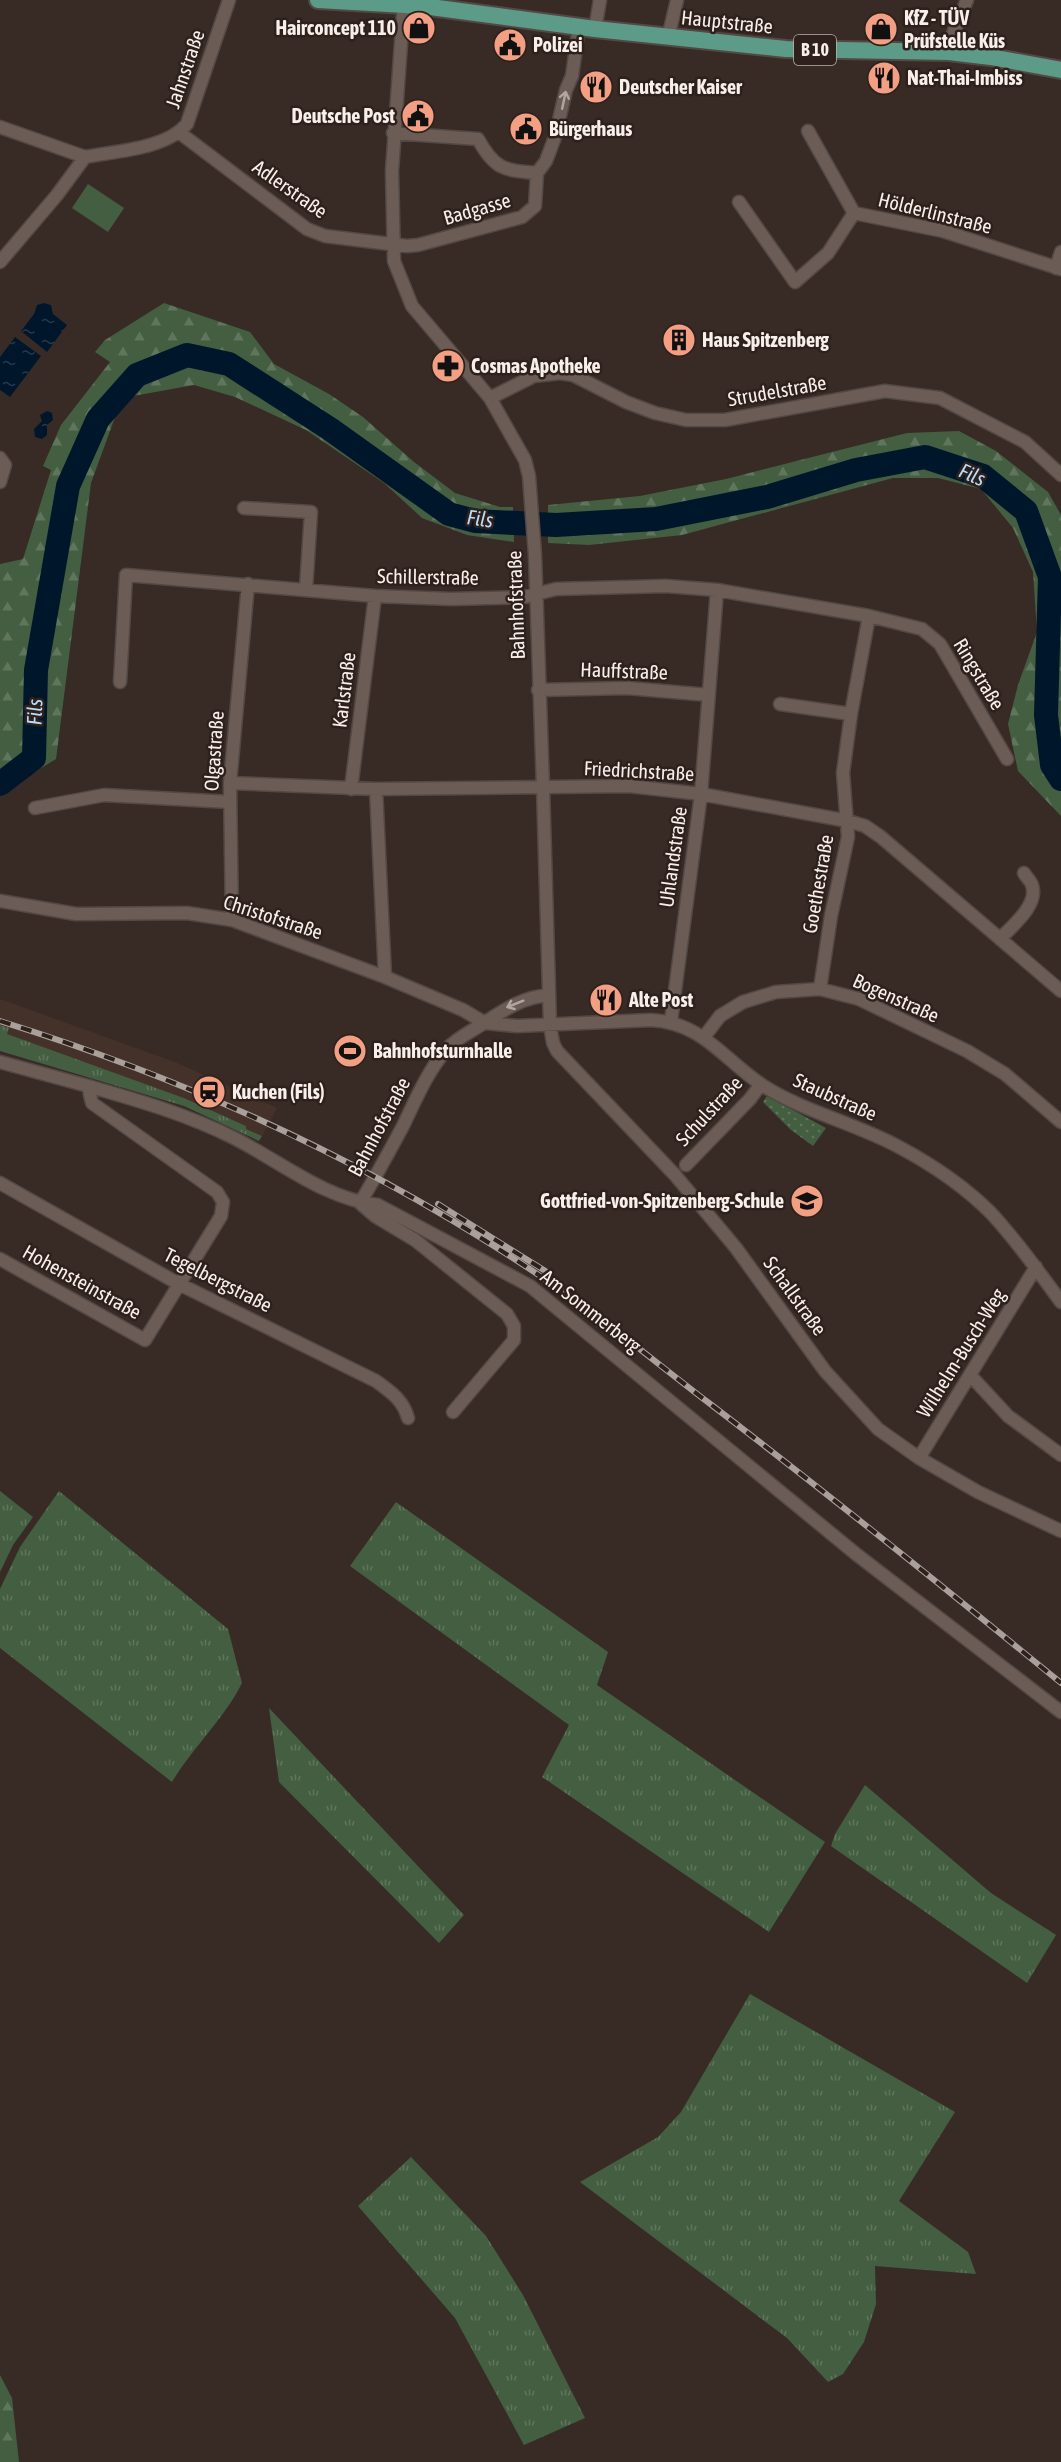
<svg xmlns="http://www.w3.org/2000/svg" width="1061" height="2462" viewBox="0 0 1061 2462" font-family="'Asap Condensed',sans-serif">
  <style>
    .built { fill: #443129 }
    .grass { fill: url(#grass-tufts) }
    .forest { fill: url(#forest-firs) }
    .park { fill: url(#park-dots) }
    .pitch { fill: #435e41 }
    .water { fill: url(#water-ripples) }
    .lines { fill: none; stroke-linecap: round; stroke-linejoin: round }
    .river { stroke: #00172b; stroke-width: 24 }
    .minor-casing { stroke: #534844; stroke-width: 15 }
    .primary-casing { stroke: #534844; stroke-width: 20 }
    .minor { stroke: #6b5c56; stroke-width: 12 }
    .primary { stroke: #5b9b87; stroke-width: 16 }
    .rail-casing { stroke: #aaa09b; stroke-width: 6 }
    .rail { stroke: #2e211c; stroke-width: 4; stroke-dasharray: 11; stroke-linecap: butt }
    .oneway { stroke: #b2a6a0 }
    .labels { text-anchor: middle; stroke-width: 5; stroke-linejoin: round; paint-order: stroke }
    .shield { fill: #2e211c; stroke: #bbb1ad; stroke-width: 1.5 }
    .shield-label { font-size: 18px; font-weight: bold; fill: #f8efeb }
    .poi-label { font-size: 20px; font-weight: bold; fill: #f8efeb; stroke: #2e211c; text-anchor: start }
    .street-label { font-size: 20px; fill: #f8efeb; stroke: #2e211c }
    .water-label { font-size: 21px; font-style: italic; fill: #b8ddfc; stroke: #2e211c }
  </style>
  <defs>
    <pattern id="grass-tufts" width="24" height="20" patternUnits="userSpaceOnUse" patternTransform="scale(1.5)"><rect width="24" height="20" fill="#435e41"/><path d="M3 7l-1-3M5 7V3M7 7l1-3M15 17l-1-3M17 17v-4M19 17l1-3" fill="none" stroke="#5f755d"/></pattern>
    <pattern id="forest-firs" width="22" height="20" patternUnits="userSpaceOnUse" patternTransform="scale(1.5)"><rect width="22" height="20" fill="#435e41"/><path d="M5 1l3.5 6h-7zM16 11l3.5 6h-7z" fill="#5f755d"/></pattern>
    <pattern id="park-dots" width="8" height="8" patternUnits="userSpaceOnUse" patternTransform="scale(1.5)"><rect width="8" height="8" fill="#435e41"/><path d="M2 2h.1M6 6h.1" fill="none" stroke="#5f755d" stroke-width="1.8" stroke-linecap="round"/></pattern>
    <pattern id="water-ripples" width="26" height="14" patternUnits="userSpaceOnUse" patternTransform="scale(1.5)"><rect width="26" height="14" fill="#00172b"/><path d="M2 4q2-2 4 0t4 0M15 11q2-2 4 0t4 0" fill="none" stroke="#26394a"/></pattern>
  </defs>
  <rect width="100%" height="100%" fill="#382b26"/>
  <!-- built -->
  <path class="built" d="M0,999l175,63 102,46 -15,28 -17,-7 1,-3 -62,-28 -178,-64 2,-6 -8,-3z"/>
  <!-- grass -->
  <path class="grass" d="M0,1025l9,3 -2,6 177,64 62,28v3l16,7 -3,5 -75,-35 -184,-55z
    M0,1491l33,26 -20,28 -13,27z
    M59,1491l169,138 14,54c-18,36 -49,64 -70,99l-172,-134v-59l20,-42z
    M396,1502l212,150 -11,33 228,157 -56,90 -227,-155 27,-52 -219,-159z
    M269,1708l195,207 -25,28 -160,-161z
    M865,1785l126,108 65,42 -29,48 -196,-137 4,-12z
    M750,1994l205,118 -56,89 69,51 8,22 -101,-8 1,38 -12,38 -21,32 -15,8 -41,-44 -207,-156 78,-45 23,-25z
    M411,2157l75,79 37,59 62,123 -61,27 -69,-127 -97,-112z"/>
  <!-- forest -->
  <path class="forest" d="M164,303l86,29 24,32 55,30 34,23 51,45 41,31 45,14h13l1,35 -47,-7 -45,-17 -38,-35 -78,-53 -71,-33 -41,-12 -72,13 -31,85 -35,276 -56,34v-229l23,-5 28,-89 -8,-4 18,-41 49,-63 -15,-10 10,-12z
    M959,431l37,20 52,41 13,23v301l-43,-45 -10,-47 10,-39 19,-53 -4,-60 -20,-44 -32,-39 -43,-11h-45l-211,57 -93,10 -41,-2v-38l92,-9 86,-17 181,-46z
    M0,2375l12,23 7,64h-19z"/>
  <!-- park -->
  <path class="park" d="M767,1096l59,32 -13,18 -22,-16 -28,-28z"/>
  <!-- pitch -->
  <path class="pitch" d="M88,184l36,24 -16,24 -36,-24z"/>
  <!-- water -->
  <path class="water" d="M44,303l7,2 2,9 14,11 -20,27 -26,-21 13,-17 3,-9z
    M15,337l26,19 -31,41 -10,-7v-33z
    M47,411l5,2 1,7 -6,5v10l-5,4 -7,-2 -1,-8 8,-8 -2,-6z"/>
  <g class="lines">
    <!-- river -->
    <path class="river" d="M0,784l34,-26 2,-88 32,-184 30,-67 39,-44 50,-20 42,9 101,65 119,85 26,7 81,4 100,-6 111,-22 89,-27 69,-13 58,19 43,35 24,66 -4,138 6,50 9,14"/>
    <defs>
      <path id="minor" d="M404,0l-12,171 2,90 18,45 78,92 35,62 4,16 6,79 8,232 7,238 3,18 4,8 118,124 61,73 89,123 53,58 41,29 59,34 83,39
        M595,29l5,-29
        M668,38l9,-38
        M949,52l3,-16 15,-36
        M0,127l85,30
        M808,131l46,82 89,18 118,38
        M180,133l127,96 18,7 82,10 11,-1 104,-28 13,-11 2,-33
        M393,133l85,6c17,31 26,31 59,34
        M537,173l9,-12 9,-24 11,-47 6,-14 7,-49
        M739,202l56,80 33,-29 26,-40
        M0,262l57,-67 28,-38c31,-6 81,-8 102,-33l42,-124
        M1056,268l5,-16
        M490,398l44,-22 26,-3 13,2 53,27 29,11 31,7h39l160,-29 55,7 85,44 36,33
        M0,458l5,7 -5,17
        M244,508l67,4 -5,77
        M120,682l6,-107 249,21 76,3 73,-2 32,-8 110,-3 51,4 152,26 53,13 18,15 67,115
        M538,690l89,-2 82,7
        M780,704l71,10
        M230,783l146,6 253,-3 72,8 147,27 17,5 16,11 180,154
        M351,789l24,-193
        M376,789l9,188
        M35,808l69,-13 126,7
        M0,901l76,13 111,-1 45,7 153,57 78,33 22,13 32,3 134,-6c52,3 71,38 111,65 42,27 93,38 137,62 32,17 66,40 92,66 26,28 48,59 70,89
        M232,920l-2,-137 18,-199
        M1000,939c12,-13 39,-34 32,-54 -1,-4 -6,-8 -8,-12
        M820,989l11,-73 17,-79 -5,-64 8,-59 18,-98
        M671,1021l30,-227 16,-204
        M704,1037l16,-21 23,-14 33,-10 44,-3 39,10 108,52 38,23 56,48
        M0,1062l88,24 4,17 125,89 6,10 -2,14 -76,124 -145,-81
        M88,1086c52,15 98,28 146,52 47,24 91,61 144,67l152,81 326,268 205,158
        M686,1165l64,-66 11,-15
        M0,1183l179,101 197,97c15,11 27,19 32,37
        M360,1203l15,13 40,24 92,74 7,12v14l-61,72
        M360,1203c15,-25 29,-51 43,-77 12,-25 24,-54 43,-76 11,-13 27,-19 41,-29 20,-13 37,-24 62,-26
        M971,1376l37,40 53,39
        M919,1458l117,-191"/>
      <path id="primary" d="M318,0l105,6 172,23 191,20 163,3 42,5 70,13"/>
    </defs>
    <!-- minor casing -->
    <use href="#minor" class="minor-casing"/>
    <!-- primary casing -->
    <use href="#primary" class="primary-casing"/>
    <!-- minor -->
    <use href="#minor" class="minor"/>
    <!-- primary -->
    <use href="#primary" class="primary"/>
    <defs>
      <path id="rail" d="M0,1021c197,61 387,150 558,267 52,36 101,77 151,115 119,91 236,185 352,280
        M438,1204l109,68"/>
    </defs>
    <!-- rail casing -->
    <use href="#rail" class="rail-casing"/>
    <!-- rail -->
    <use href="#rail" class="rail"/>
  </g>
  <!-- one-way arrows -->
  <defs><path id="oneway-shaft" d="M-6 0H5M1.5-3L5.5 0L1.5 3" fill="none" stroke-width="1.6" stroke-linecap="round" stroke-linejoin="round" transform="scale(1.5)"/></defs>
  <g class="oneway">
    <use href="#oneway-shaft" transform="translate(564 100) rotate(-78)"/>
    <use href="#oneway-shaft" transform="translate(515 1004) rotate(158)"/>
  </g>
  <!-- icons -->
  <defs>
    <symbol id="shop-disc" viewBox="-11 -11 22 22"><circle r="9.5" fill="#f39f83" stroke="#2e211c"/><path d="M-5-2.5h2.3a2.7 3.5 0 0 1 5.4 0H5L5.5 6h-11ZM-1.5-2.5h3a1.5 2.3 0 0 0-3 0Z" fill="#111"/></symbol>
    <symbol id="civic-disc" viewBox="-11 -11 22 22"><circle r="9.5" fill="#f39f83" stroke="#2e211c"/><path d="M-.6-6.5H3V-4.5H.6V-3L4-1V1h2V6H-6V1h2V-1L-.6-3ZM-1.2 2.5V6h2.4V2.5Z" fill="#111"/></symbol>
    <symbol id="restaurant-disc" viewBox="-11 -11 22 22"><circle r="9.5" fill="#f39f83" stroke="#2e211c"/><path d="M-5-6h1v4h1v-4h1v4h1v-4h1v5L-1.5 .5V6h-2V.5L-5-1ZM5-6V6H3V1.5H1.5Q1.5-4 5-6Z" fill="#111"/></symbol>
    <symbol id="building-disc" viewBox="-11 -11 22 22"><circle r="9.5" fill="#f39f83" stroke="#2e211c"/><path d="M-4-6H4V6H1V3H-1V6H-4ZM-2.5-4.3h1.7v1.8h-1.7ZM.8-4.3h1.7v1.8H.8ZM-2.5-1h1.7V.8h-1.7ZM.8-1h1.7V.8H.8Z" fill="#111"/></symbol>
    <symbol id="pharmacy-disc" viewBox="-11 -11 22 22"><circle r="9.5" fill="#f39f83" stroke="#2e211c"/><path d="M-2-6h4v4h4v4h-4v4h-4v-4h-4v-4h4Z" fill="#111"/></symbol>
    <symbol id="stadium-disc" viewBox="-11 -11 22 22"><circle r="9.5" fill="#f39f83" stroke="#2e211c"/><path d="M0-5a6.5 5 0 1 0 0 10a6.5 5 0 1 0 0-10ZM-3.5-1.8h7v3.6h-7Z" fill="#111"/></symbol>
    <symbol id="station-disc" viewBox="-11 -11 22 22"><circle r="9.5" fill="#f39f83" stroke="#2e211c"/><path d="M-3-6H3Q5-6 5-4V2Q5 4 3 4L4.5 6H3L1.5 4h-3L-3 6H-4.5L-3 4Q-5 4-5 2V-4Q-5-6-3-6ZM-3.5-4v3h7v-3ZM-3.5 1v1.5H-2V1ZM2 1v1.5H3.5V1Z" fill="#111"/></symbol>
    <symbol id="school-disc" viewBox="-11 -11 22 22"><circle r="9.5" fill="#f39f83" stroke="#2e211c"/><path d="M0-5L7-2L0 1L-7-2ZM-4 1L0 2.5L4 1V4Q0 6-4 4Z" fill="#111"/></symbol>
  </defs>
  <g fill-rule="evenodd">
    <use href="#shop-disc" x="400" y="9" width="38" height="38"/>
    <use href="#shop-disc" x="862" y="10" width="38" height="38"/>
    <use href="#civic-disc" x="491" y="26" width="38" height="38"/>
    <use href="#restaurant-disc" x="865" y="59" width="38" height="38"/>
    <use href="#restaurant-disc" x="577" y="68" width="38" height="38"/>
    <use href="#civic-disc" x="399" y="97" width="38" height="38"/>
    <use href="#civic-disc" x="507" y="110" width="38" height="38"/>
    <use href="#building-disc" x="660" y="321" width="38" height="38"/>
    <use href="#pharmacy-disc" x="429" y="347" width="38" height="38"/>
    <use href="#restaurant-disc" x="587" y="981" width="38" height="38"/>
    <use href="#stadium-disc" x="331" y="1032" width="38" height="38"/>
    <use href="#station-disc" x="190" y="1073" width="38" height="38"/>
    <use href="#school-disc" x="788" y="1182" width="38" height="38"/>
  </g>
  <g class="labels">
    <!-- shield labels -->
    <rect class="shield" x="794" y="35" width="42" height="30" rx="4.5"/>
    <g class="shield-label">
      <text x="815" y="56">B 10</text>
    </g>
    <!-- poi labels -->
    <g class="poi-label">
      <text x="904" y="25">KfZ - TÜV<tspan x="904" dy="23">Prüfstelle Küs</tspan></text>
      <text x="396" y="35" text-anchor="end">Hairconcept 110</text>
      <text x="533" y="52">Polizei</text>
      <text x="907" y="85">Nat-Thai-Imbiss</text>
      <text x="619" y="94">Deutscher Kaiser</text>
      <text x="395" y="123" text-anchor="end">Deutsche Post</text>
      <text x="549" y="136">Bürgerhaus</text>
      <text x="702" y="347">Haus Spitzenberg</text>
      <text x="471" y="373">Cosmas Apotheke</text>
      <text x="629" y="1007">Alte Post</text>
      <text x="373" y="1058">Bahnhofsturnhalle</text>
      <text x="232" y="1099">Kuchen (Fils)</text>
      <text x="784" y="1208" text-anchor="end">Gottfried-von-Spitzenberg-Schule</text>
    </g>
    <!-- street labels -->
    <g class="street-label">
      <text transform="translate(727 22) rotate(6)" y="7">Hauptstraße</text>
      <text transform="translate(185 69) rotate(-71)" y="7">Jahnstraße</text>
      <text transform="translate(290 189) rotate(35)" y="7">Adlerstraße</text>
      <text transform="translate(477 209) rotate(-16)" y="7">Badgasse</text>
      <text transform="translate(935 213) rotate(14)" y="7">Hölderlinstraße</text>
      <text transform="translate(777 391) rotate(-10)" y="7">Strudelstraße</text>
      <text transform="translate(428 577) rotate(1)" y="7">Schillerstraße</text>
      <text transform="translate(516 605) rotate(-92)" y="7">Bahnhofstraße</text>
      <text transform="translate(624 671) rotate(2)" y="7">Hauffstraße</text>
      <text transform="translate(979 674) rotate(59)" y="7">Ringstraße</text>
      <text transform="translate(344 690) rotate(-83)" y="7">Karlstraße</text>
      <text transform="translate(214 751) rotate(-86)" y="7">Olgastraße</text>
      <text transform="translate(639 771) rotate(3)" y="7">Friedrichstraße</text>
      <text transform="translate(673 857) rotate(-82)" y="7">Uhlandstraße</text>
      <text transform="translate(818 884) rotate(-80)" y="7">Goethestraße</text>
      <text transform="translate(273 917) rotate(18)" y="7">Christofstraße</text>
      <text transform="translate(896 998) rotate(24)" y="7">Bogenstraße</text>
      <text transform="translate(835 1097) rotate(24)" y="7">Staubstraße</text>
      <text transform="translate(709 1111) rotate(-47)" y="7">Schulstraße</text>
      <text transform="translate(379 1127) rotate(-62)" y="7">Bahnhofstraße</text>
      <text transform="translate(218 1280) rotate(27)" y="7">Tegelbergstraße</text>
      <text transform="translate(82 1282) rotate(29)" y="7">Hohensteinstraße</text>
      <text transform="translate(795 1296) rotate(54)" y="7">Schallstraße</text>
      <text transform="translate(591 1311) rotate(38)" y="7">Am Sommerberg</text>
      <text transform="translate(961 1353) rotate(-58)" y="7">Wilhelm-Busch-Weg</text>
    </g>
    <!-- water labels -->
    <g class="water-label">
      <text transform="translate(972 475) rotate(24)" y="7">Fils</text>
      <text transform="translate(480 519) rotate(8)" y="7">Fils</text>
      <text transform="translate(35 712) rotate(-88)" y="7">Fils</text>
    </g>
  </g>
</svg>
